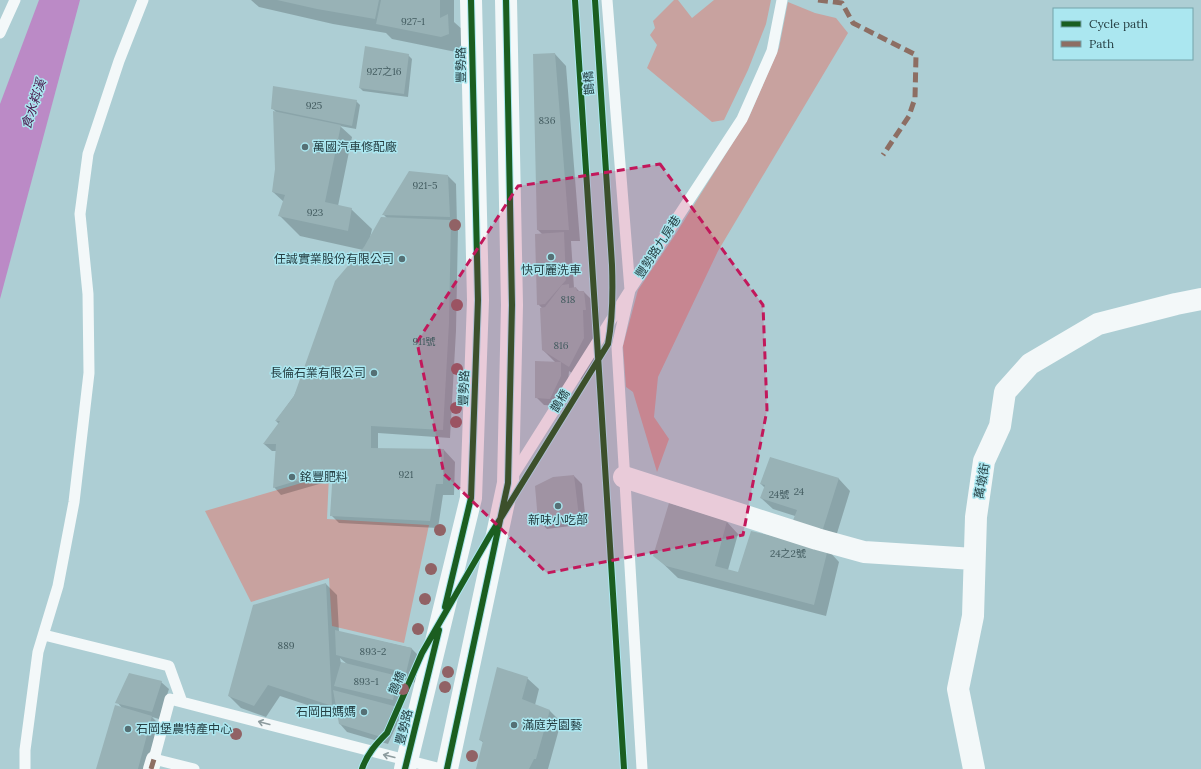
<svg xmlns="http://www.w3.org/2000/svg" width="1201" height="769" viewBox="0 0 1201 769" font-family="Lora,'Noto Sans TC',serif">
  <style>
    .green { fill: #c8a29f }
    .water { fill: #bb8ac6 }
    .shadow { fill: #0003; fill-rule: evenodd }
    .building { fill: #98b2b6 }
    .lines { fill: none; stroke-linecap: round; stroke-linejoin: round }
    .service { stroke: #f3f8f9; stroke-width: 11 }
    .pedestrian { stroke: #f3f8f9; stroke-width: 16 }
    .minor { stroke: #f3f8f9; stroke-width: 22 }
    .primary { stroke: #f3f8f9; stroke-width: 22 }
    .quiet { stroke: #8d6e63; stroke-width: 5; stroke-dasharray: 10 5; stroke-linecap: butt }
    .cycleway-casing { stroke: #abe7f0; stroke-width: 8 }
    .cycleway { stroke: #1b5e20; stroke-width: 6 }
    .tree { fill: #916265 }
    .oneway { stroke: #8c9b9e }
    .marked { fill: #c2185b; fill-opacity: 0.2; stroke: #c2185b; stroke-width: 3; stroke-dasharray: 8 5; stroke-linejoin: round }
    .poi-dot { fill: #557075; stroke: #abe7f0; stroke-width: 1.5 }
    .labels { text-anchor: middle; stroke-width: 3; stroke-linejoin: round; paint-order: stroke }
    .number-label { font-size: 10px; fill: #425b5f }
    .street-label { font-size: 12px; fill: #253e42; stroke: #abe7f0 }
    .poi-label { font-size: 12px; fill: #253e42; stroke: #abe7f0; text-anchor: start }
    .water-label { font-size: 13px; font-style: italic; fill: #481348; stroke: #abe7f0 }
  </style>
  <rect width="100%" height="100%" fill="#adced4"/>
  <!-- green -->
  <path class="green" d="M674,0h4l14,18 22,-18h57l-5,24 -18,46 -24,50 -12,2 -65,-54 10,-23 -7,-10 5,-7 -2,-7z
    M788,2l27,11 21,5 12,15 -130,218 -60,126 -4,40 15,22 -12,33 -24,-80 -7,-5 -3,-41 15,-56 37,-55 74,-118 30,-69z
    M329,475l-2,44 102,6 -25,118 -72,-17 -3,-48 -78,24 -46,-91z"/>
  <!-- water -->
  <path class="water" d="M39,0h41l-80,299v-195z"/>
  <!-- shadow -->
  <path class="shadow" d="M251,0h203v22l9,8 1,19 -8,3 -64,-13 -6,-6 -53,-9 -74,-17z
    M555,54l11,12 14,175h-9l3,47h2l4,4h4l15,15 1,18h-2l1,28 -15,28 -15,-10 -1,13 -10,22 -14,-1 -8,-8 20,-34 -13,-13v-41l-5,-5 4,-70 -4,-4z
    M408,55l4,4 -4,38 -45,-6 -3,-3z
    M356,101l4,4 -4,24 -16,-3 12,11 -14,69 13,3 21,20 -2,9 17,-20 -3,-3 64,-39 8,8 1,41h-3l4,4 -2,102 -6,107 -72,-5v16l66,1 11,12 -1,33h-11l-5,33 -99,-5 -8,-8 2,-35 -52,15 -7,-8 3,-36h-5l-8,-7 15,-20 -3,-3 18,-25 69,-146 -63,-14 -21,-21 5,-13 -11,-10 3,-23 1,-56 -5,-5z
    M771,458l68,21 11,12 -16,52 -39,-27 -22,-7 -12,-11 4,-10 -4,-4z
    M574,476l8,8 4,40 -39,5 -8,-8 -3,-34z
    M727,522l11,12 -10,36 11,3 89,-23 11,12 -13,54 -148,-38 -24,-23z
    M326,584l11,11 2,37 72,16 12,12 -6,23 -18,-4 7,6 -6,23 -8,-2 9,9 -13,29 -41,-12 -7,-8 -2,-9 -58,-19 -14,21 -25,-9 -12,-12zM340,658l7,6 -6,-1z
    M527,678l12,11 -4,16 15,6 11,11 -13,47h-71l7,-26 -4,-3z
    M161,682l8,7 -10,30 -7,-2 11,11 -11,41h-55l25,-61 -5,-6z"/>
  <!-- building -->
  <path class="building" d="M277,0h102l-4,19 -58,-10z
    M381,0h59v18l8,-4 1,20 -8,3 -65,-13z
    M365,46l44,8 -5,40 -45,-6z
    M555,53l14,177h-32l-4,-176z
    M273,86l84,14 -5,26 -81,-17z
    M273,111l68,14 -16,77 27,6 -4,23 -70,-15 7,-21 -13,-3 3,-23z
    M409,171l39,4 2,42 -68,-2z
    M381,217l70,3 -2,103 -6,107 -72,-4v22l73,1 -1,35h-7l-6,37 -100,-5 3,-46 -60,18 3,-44h-13l17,-23h-5l19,-25 41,-115 29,-34z
    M564,232l2,48 -21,24 -8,1 -2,-71z
    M569,284v4l7,-1 1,4h7l2,19h-3l1,28 -15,29 -8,-5v14l-11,23 -15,-1v-37l26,1 -19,-12 -2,-42 5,-1 17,-22z
    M770,457l69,21 -17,54 -30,-9 5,-13 -37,-12 5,-13 -5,-1z
    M574,475l5,42 -41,4 -3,-35 18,-9z
    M669,503l58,18 -12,45 23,6 13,-41 77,18 -14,56 -148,-39 -13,-10z
    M326,583l6,123 -64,-21 -14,21 -26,-10 25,-91z
    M335,630l77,18 -6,25 -70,-18z
    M341,662l57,14 -5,24 -59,-14z
    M497,667l31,10 -6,22 28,11 -14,49h-2l-5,10h-53l7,-28 -4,-1z
    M129,673l33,8 -10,31 -37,-9z
    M333,690l61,16 -13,31 -42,-13z
    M115,705l37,11 -14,53h-42z"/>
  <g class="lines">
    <!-- service -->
    <path class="service" d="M607,0l23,290 -13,57 25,422
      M0,33l15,-33
      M512,477l118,-187 112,-171 30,-68 10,-51
      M44,635l125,31 13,36
      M25,769v-19l13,-98 20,-66 16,-84 15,-129 -1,-79 -8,-80 8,-60 31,-93 24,-61
      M194,769l-40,-10 16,-60 271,70"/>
    <!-- pedestrian -->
    <path class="pedestrian" d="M151,769l3,-10"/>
    <!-- minor -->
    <path class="minor" d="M624,477l193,62 47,13 110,7
      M974,769l-16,-80 15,-73 3,-99 8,-56 16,-35 5,-34 25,-28 68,-40 78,-20 25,-5"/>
    <!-- primary -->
    <path class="primary" d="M405,769l66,-271 7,-198 -7,-300
      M447,769l61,-286 4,-178 -6,-305"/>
    <!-- quiet -->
    <path class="quiet" d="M818,0l24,3 11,20 63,32 -1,43 -6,18 -26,39
      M151,769l3,-10"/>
    <defs>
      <path id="cycleway" d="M575,0l25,387 24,382
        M445,607l26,-109 7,-198 -7,-300
        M362,769c5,-15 14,-25 25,-36l35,-80 67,-116 119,-193c5,-26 5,-52 4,-79l-17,-265
        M405,769l34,-139
        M447,769l61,-286 4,-178 -6,-305"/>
    </defs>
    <!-- cycleway casing -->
    <use href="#cycleway" class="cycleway-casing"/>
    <!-- cycleway -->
    <use href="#cycleway" class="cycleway"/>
  </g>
  <!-- trees -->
  <g class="tree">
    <circle cx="455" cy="225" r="6"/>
    <circle cx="457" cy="305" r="6"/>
    <circle cx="457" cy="369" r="6"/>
    <circle cx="456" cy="408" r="6"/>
    <circle cx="456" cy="422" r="6"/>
    <circle cx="440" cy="530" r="6"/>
    <circle cx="431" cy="569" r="6"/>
    <circle cx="425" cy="599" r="6"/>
    <circle cx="418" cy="629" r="6"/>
    <circle cx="448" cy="672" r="6"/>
    <circle cx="445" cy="687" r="6"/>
    <circle cx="403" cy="689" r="6"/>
    <circle cx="236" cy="734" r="6"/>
    <circle cx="472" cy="756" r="6"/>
  </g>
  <!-- one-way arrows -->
  <defs><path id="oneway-shaft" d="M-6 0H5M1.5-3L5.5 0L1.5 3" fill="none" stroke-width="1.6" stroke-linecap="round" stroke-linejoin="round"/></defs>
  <g class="oneway">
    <use href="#oneway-shaft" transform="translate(264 723) rotate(-165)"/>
    <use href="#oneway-shaft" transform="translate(389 756) rotate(-166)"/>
  </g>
  <!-- marked area -->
  <path class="marked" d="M660,164l103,141 4,105 -24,125 -196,38 -103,-99 -27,-132 101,-156z"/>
  <!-- markers -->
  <g class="poi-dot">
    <circle cx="305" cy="147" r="4"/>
    <circle cx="551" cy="257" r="4"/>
    <circle cx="402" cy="259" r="4"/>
    <circle cx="374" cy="373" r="4"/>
    <circle cx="292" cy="477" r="4"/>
    <circle cx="558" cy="506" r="4"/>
    <circle cx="364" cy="712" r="4"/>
    <circle cx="514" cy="725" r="4"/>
    <circle cx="128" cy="729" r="4"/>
  </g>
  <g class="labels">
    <!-- number labels -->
    <g class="number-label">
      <text x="413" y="25">927-1</text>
      <text x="384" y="75">927之16</text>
      <text x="314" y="109">925</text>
      <text x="547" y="124">836</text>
      <text x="425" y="189">921-5</text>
      <text x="315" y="216">923</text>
      <text x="568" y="303">818</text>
      <text x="424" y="345">911號</text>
      <text x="561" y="349">816</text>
      <text x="406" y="478">921</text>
      <text x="799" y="495">24</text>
      <text x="779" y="498">24號</text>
      <text x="788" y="557">24之2號</text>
      <text x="286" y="649">889</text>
      <text x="373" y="655">893-2</text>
      <text x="366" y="685">893-1</text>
    </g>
    <!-- street labels -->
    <g class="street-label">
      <text transform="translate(461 65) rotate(-91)" y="4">豐勢路</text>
      <text transform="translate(589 83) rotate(-94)" y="4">鵲橋</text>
      <text transform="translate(658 247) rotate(-57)" y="4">豐勢路九房巷</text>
      <text transform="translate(464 388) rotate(-88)" y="4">豐勢路</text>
      <text transform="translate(560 401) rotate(-58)" y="4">鵲橋</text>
      <text transform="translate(982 481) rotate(-80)" y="4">萬墩街</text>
      <text transform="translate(397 683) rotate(-67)" y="4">鵲橋</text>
      <text transform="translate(404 727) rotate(-76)" y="4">豐勢路</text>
    </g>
    <!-- poi labels -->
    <g class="poi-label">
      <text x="313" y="151">萬國汽車修配廠</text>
      <text x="394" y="263" text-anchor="end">任誠實業股份有限公司</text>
      <text x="551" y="274" text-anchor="middle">快可麗洗車</text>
      <text x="366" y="377" text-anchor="end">長倫石業有限公司</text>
      <text x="300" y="481">銘豐肥料</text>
      <text x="558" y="524" text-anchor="middle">新味小吃部</text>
      <text x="356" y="716" text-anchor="end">石岡田媽媽</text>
      <text x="522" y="729">滿庭芳園藝</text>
      <text x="136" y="733">石岡堡農特產中心</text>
    </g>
    <!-- water labels -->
    <g class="water-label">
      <text transform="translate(33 104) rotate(-72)" y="5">食水嵙溪</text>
    </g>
  </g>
  <!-- legend -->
  <rect x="1053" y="8" width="140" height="52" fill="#abe7f0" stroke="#75a3aa"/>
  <rect x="1061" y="21" width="20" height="6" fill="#1b5e20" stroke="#75a3aa"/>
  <text x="1089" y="28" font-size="12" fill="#253e42">Cycle path</text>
  <rect x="1061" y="41" width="20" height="6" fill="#8d6e63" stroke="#75a3aa"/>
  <text x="1089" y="48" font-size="12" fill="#253e42">Path</text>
</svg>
